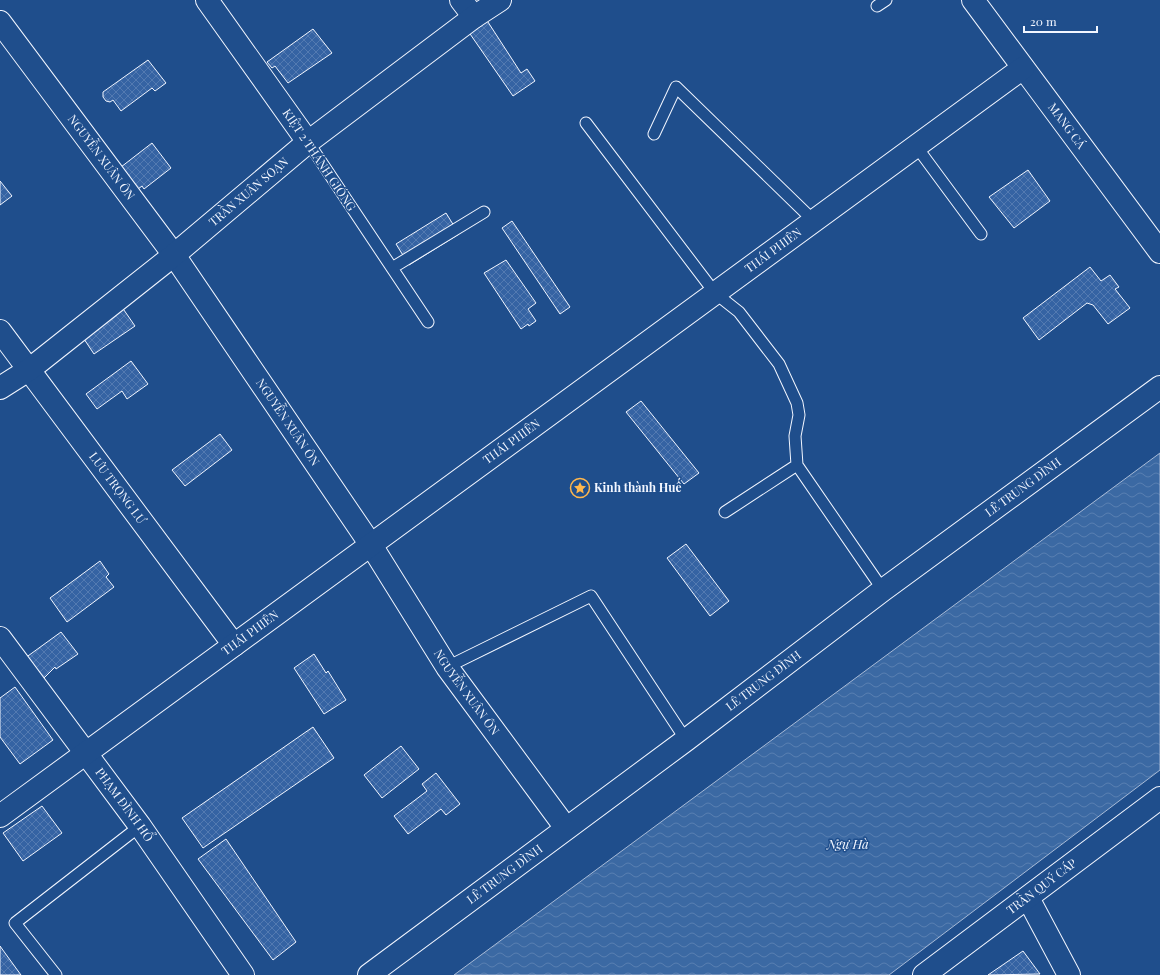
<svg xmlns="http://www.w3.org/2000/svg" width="1160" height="975" viewBox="0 0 1160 975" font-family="'Playfair Display',serif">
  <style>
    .water { fill: url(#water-waves); stroke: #a8bbd7 }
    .building { fill: url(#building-cross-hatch); stroke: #f2f6ff }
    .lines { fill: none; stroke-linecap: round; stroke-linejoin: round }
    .service-casing { stroke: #f2f6ff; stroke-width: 13 }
    .minor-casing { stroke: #f2f6ff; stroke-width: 24 }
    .service { stroke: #1f4e8c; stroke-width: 11 }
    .minor { stroke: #1f4e8c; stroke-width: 22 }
    .labels { text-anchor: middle; stroke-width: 3; stroke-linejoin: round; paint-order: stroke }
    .street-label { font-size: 12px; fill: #f2f6ff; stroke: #1f4e8c }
    .poi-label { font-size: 12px; font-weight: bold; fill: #f2f6ff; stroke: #1f4e8c; text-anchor: start }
    .water-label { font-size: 13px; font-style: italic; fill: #f2f6ff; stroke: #1f4e8c }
  </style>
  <defs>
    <pattern id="water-waves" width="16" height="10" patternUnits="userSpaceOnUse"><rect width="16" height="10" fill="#3b69a3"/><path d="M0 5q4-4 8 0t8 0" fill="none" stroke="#587fb1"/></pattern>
    <pattern id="building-cross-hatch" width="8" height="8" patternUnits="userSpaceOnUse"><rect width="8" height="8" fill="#3563a3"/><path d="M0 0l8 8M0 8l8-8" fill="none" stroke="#537ab1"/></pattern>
  </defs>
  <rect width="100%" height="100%" fill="#1f4e8c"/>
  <!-- water -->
  <path class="water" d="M1160,453v317l-271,205h-435z"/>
  <!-- building -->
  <path class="building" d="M486,19l35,54 6,-4 8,12 -22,15 -45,-65z
    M313,29l19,24 -44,30 -13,-17 -3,2 -5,-6z
    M148,60l18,23 -11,8 -3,-3 -31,23 -8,-11 -3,2 -4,-1 -3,-4v-5z
    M152,143l19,25 -27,21 -2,-3 -12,9 -18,-21z
    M1028,170l22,31 -36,27 -25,-31z
    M0,181l12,15 -12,9z
    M446,213l13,21 -50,31 -13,-21z
    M512,221l58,86 -10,7 -58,-86z
    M506,260l30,43 -8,6 8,12 -7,5 -1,-2 -7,5 -37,-56z
    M1090,267l11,14 9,-6 9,12 -4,2 15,19 -22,16 -15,-19 -6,-2 -48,37 -16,-22z
    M117,300l18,26 -41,28 -10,-15z
    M131,361l17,23 -21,15 -5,-8 -25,18 -11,-15z
    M641,401l58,72 -15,11 -58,-72z
    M220,434l12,16 -47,36 -13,-16z
    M686,544l43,57 -19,15 -43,-58z
    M100,561l9,13 -3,3 8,10 -47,35 -17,-24z
    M61,632l17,22 -22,15 -1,-2 -13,13 -21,-19z
    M314,654l12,19 2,-2 18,29 -22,14 -30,-46z
    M15,687l38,53 -33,24 -20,-27v-39z
    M313,727l21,31 -131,90 -21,-30z
    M401,746l18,23 -37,29 -18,-23z
    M436,773l24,31 -14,11 -5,-6 -33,25 -14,-18 33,-25 -5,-7z
    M42,806l20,27 -39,28 -20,-28z
    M226,839l70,103 -23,18 -75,-101z
    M0,946l5,7 16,22h-21z
    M1023,951l17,23 -52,1z"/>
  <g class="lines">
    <defs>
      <path id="service" d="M877,6l9,-6
        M586,123l129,170 24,19 40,52 18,39 2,12 -4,21 2,29 86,125
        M654,134l22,-47 138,134
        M308,142l120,180
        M916,146l65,88
        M392,268l92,-56
        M725,512l72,-47
        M447,667l144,-71 95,144
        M56,975l-41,-52 125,-97"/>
      <g id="minor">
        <path d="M207,0l101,142"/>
        <path d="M461,0l13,17"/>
        <path id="s1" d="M973,0l187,252"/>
        <path id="s2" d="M0,22l174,233 197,290 76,122 119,161"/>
        <path id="s3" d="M0,331l234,314"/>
        <path id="s4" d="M0,388l30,-19 144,-114 134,-113 166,-125 26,-17"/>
        <path id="s5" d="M0,638l140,188 103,149"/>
        <path id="s6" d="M0,816l1023,-748"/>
        <path d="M1028,898l41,77"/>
        <path id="s7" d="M369,975l317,-235 197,-150 277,-203"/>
        <path id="s8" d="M924,975l236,-177"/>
      </g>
    </defs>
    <!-- service casing -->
    <use href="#service" class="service-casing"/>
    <!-- minor casing -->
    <use href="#minor" class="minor-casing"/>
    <!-- service -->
    <use href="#service" class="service"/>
    <!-- minor -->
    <use href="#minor" class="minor"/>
  </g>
  <!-- icons -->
  <defs>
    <symbol id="sight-ring" viewBox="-11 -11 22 22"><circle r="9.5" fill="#1f4e8c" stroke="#ffb74d" stroke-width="1.5"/><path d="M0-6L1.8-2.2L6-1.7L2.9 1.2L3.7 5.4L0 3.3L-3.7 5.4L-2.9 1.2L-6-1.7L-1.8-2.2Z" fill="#ffb74d"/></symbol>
  </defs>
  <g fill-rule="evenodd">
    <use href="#sight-ring" x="569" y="477" width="22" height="22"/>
  </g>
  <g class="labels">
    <!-- street labels -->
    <g class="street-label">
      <text dy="4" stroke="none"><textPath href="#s1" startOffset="157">MANG CÁ</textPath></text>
      <text dy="4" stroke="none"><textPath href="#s2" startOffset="169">NGUYỄN XUÂN ÔN</textPath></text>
      <text transform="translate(319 160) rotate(56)" y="4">KIỆT 2 THÁNH GIÓNG</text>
      <text dy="4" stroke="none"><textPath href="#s4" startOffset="317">TRẦN XUÂN SOẠN</textPath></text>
      <text dy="4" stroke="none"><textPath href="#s6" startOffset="958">THÁI PHIÊN</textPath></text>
      <text dy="4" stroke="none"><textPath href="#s2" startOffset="493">NGUYỄN XUÂN ÔN</textPath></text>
      <text dy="4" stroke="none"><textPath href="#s6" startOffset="634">THÁI PHIÊN</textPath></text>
      <text dy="4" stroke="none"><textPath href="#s7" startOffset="816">LÊ TRUNG ĐÌNH</textPath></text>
      <text dy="4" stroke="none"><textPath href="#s3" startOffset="196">LƯU TRỌNG LƯ</textPath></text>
      <text dy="4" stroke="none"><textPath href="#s6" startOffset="310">THÁI PHIÊN</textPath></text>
      <text dy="4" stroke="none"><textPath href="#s7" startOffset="492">LÊ TRUNG ĐÌNH</textPath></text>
      <text dy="4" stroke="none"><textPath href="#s2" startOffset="817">NGUYỄN XUÂN ÔN</textPath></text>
      <text dy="4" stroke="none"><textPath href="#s5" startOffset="208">PHẠM ĐÌNH HỔ</textPath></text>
      <text dy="4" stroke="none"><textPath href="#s7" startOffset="169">LÊ TRUNG ĐÌNH</textPath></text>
      <text dy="4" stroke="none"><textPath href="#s8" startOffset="147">TRẦN QUÝ CÁP</textPath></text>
    </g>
    <!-- poi labels -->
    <g class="poi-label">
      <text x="594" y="492">Kinh thành Huế</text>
    </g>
    <!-- water labels -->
    <g class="water-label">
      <text x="848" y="849">Ngự Hà</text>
    </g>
  </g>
  <!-- scale -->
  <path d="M1024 26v6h73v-6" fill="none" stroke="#f2f6ff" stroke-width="2"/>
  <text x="1030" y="26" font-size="12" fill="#f2f6ff" stroke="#1f4e8c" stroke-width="3" paint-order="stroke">20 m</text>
</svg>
